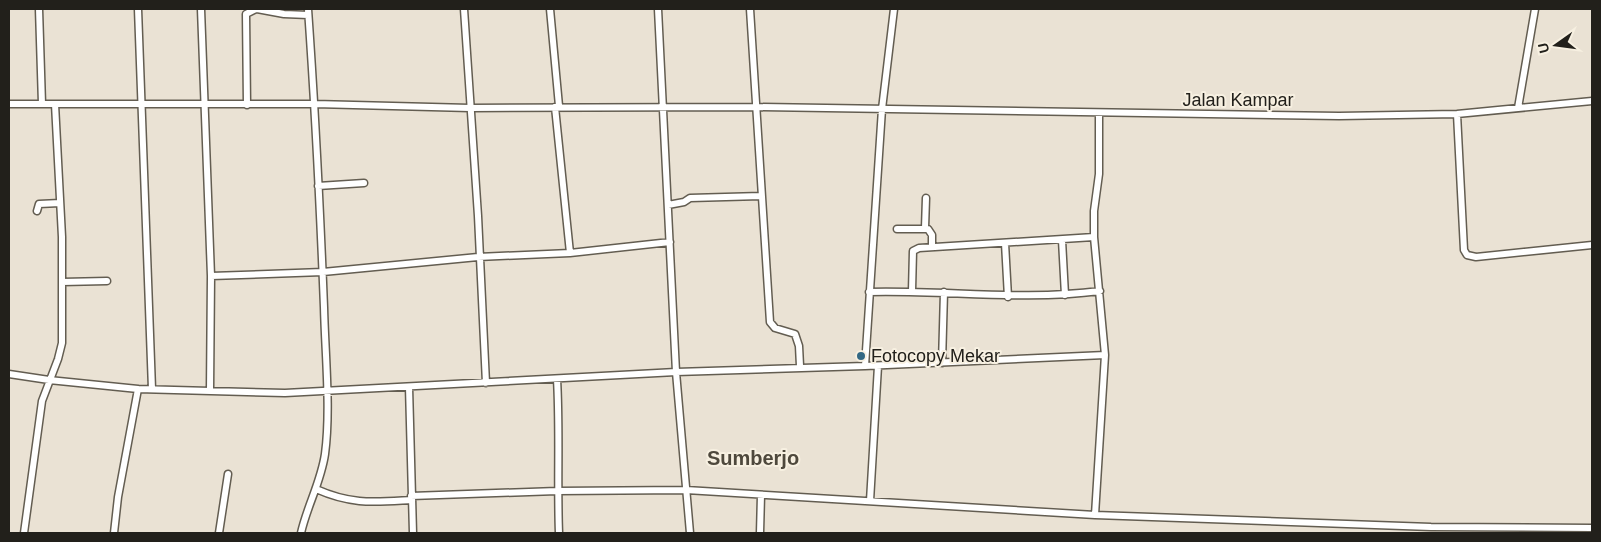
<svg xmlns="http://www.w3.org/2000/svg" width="1601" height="542" viewBox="0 0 1601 542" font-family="Helvetica,sans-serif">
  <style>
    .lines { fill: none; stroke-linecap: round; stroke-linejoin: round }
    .street-casing { stroke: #635d51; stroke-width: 9 }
    .street { stroke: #fff; stroke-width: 6 }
    .poi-dot { fill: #336884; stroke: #f7f0e1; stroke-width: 2 }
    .labels { text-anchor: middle; stroke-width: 4; stroke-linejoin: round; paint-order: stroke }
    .street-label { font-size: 18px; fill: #22201b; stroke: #f7f0e1 }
    .poi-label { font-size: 18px; fill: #22201b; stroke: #f7f0e1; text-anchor: start }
    .quarter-label { font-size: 20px; font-weight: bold; fill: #4e483c; stroke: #f7f0e1 }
  </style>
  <rect width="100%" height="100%" fill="#eae2d4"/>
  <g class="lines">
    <defs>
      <path id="street" d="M39,9l3,95
        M138,9l14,380
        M201,9l10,267 -1,114
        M257,9l27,5 24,1
        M464,9l14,207 8,167
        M550,9l9,97
        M750,9l20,313 5,6 20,6 4,12 1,20
        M9,104h306l155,4 285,-1 584,9 118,-2 135,-13
        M247,105l-1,-91 10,-5
        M555,107l15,146
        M1518,108l17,-99
        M1457,114l7,136 3,5 9,2 116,-12
        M318,186l46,-3
        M668,205l16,-3 6,-4 71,-2
        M37,211l2,-7 21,-1
        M925,228l1,-30
        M897,229h31l4,6v12
        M1062,240l3,55
        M1005,243l3,54
        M211,276l112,-4 155,-15 92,-4 100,-11
        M62,282l45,-1
        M912,291l1,-40 6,-3 175,-11
        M869,292c78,-2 153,9 231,-1
        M942,363l2,-71
        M865,366l240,-11
        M9,374l40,6 89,9 147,4 391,-21 -18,-363
        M557,379c3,52 0,103 2,154
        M409,387l4,146
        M316,489c36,16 58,13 96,11
        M411,496l146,-5 129,-1 409,25 336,12 161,1
        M870,501l8,-135
        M1095,515l10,-160 -11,-118v-26l5,-37v-60
        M24,533l18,-132 16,-42 4,-16v-106l-7,-133
        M114,533l4,-36 20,-108
        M219,533l9,-59
        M301,533c6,-27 20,-51 24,-79 6,-45 0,-101 -1,-147 -4,-100 -9,-199 -16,-298
        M690,533l-14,-161 189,-6 17,-257 12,-100
        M760,533l1,-38"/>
    </defs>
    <!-- street casing -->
    <use href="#street" class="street-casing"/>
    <!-- street -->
    <use href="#street" class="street"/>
  </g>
  <!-- markers -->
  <circle class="poi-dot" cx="861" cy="356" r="5"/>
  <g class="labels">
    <!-- street labels -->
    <g class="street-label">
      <text x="1238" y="106">Jalan Kampar</text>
    </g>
    <!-- poi labels -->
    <g class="poi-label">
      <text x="871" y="362">Fotocopy Mekar</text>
    </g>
    <!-- quarter labels -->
    <g class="quarter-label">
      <text x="753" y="465">Sumberjo</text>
    </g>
  </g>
  <!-- border -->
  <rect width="1601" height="542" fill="none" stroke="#22201b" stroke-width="20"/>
  <!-- north arrow -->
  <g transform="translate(1556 45) rotate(256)" stroke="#f7f0e1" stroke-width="4" paint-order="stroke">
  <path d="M0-4L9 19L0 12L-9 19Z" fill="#22201b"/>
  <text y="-8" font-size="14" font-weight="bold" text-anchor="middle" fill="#22201b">U</text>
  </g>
</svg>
